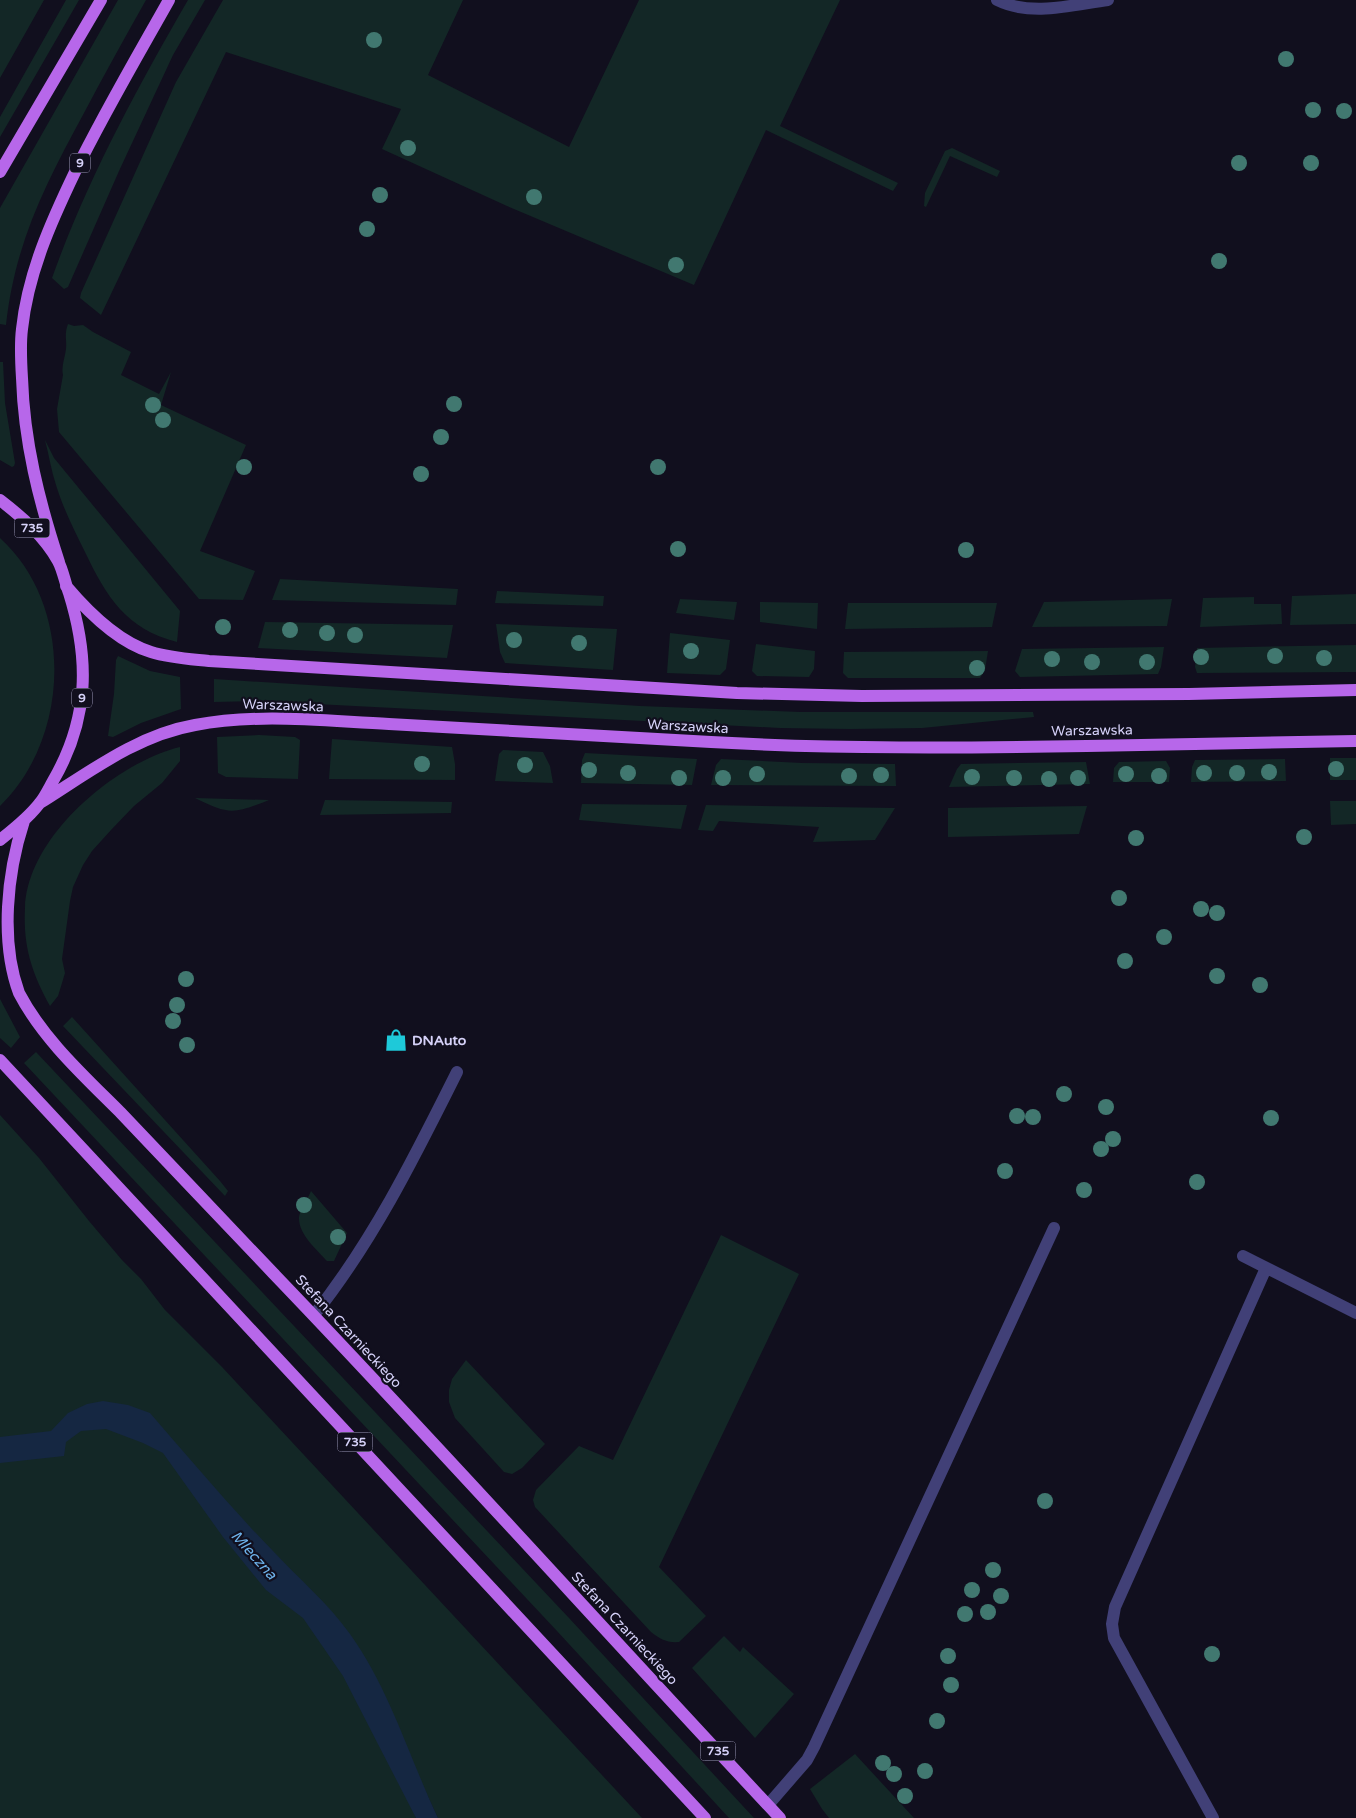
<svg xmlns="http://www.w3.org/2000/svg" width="1356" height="1818" viewBox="0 0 1356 1818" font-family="'Varela Round',sans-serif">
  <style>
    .green { fill: #132726 }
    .water { fill: #152742 }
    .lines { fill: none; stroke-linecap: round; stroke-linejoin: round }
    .minor { stroke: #414077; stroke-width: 12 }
    .major { stroke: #b767ea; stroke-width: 12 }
    .tree { fill: #417870 }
    .labels { text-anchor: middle; stroke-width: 4.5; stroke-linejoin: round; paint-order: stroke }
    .shield { fill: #110f1e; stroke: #9b98b7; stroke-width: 1 }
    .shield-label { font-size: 12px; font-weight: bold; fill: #d6d2f9 }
    .street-label { font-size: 14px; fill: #d6d2f9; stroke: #110f1e }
    .poi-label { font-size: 14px; font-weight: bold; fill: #d6d2f9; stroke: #110f1e; text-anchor: start }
    .water-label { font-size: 15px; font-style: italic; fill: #6eb3eb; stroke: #110f1e }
  </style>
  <rect width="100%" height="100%" fill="#110f1e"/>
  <!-- green -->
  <path class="green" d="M0,0h44l-44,78z
    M66,0h13l-79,137v-20z
    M118,0h28c-21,37 -42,75 -62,113 -39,72 -69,130 -78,212l-6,-1v-116z
    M188,0h17l-32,55 -54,116 -51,116 -4,2 -12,-11c35,-98 84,-188 136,-278z
    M223,0h240l-35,75 141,72 70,-147h201l-60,126 118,57 -5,8 -127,-61 -72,155 -187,-79 -125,-57 19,-40 -175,-57 -125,263 -21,-17 1,-5 95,-211z
    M952,148l48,23 -3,6 -47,-21 -24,51 -2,-1 1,-13 20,-42z
    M68,324l6,2 9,-1 10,7 38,20 -10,23 38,19 12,-22 -10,33 85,40 -46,106 55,20 -12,29 -44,-1 -140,-167 -2,-23 6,-34c-2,-9 2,-17 3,-26 1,-10 -2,-14 2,-25z
    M0,362h3l2,41 10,60 -1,3 -2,1 -12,-7z
    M45,440l9,18 126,153 -3,31c-51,-13 -71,-46 -92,-90 -11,-22 -22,-44 -29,-67 -5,-15 -7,-30 -11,-45z
    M0,538c74,67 71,199 0,268z
    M280,579l178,10 -2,16 -184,-5z
    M497,591l107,5 -1,10 -108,-3z
    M1356,594v30l-66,1 2,-29z
    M1254,597v7h27l1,20 -82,3 3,-29z
    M680,599l57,3 -3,18 -58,-7z
    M1172,599l-5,27 -135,1 12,-25z
    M760,602l58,1 -1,26 -57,-7z
    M848,603h149l-5,24 -147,2z
    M265,622l188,3 -6,33 -189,-10z
    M496,624l121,5 -4,41 -108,-7 -5,-11z
    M670,633l60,7 -4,29 -6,6 -53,-2z
    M756,644l59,7 -1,18 -5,8 -52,-1 -5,-5z
    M1356,645v27l-159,1 -2,-6 2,-19z
    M1164,647l-3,20 -3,7 -138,3 -5,-6 7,-22z
    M988,651l-3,19 -5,8h-132l-5,-5 1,-21z
    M118,656l32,15 30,6 1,32 -40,14 -28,14 -5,-1 6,-42 2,-34z
    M214,679l426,27 160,6h233l1,5 -112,11 -72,1 -70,-1 -522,-27 -44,1z
    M259,735l36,2 5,3 -2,39 -72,-2 -8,-4 -1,-36z
    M332,739l120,8 3,17v16l-126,-1z
    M180,747v14l-18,22 -28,23 -23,24 -19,21 -9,14 -10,22 -3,14 -8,58 3,14 -3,10 -4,13 -8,10c-18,-33 -27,-59 -25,-98 2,-71 90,-145 155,-161z
    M503,750l40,2 7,14 3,17 -58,-2 4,-27z
    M585,753l112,6 -5,26 -111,-2 1,-23z
    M1330,758h26v22h-26z
    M721,759l81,4 93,1 1,22 -185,-1 5,-20z
    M1285,759l1,22 -95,1 1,-15 3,-7z
    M1166,761l4,7 -1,14h-56l1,-14 5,-6z
    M1086,762l4,22 -141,3 8,-18 4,-5z
    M195,798l74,2c-35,14 -40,15 -74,-2z
    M325,800h1l126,2 -1,11 -131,2z
    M1330,801h26v23l-25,1z
    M582,804l105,1 -6,24 -102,-9z
    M706,805l189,3 -20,32 -62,2 6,-15 -100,-6 -6,10 -15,-1z
    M1087,806l-8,28 -131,3v-29z
    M0,999l20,38 -9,11 -11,-10z
    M72,1017l148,164 8,10 -3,5 -162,-170z
    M36,1052l533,566 185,200h-25l-172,-187 -533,-568z
    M0,1115l39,43 50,63 33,39 19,19 24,31 57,57 420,451h-204l-16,-34 -9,25 3,9h-416z
    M311,1191l36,42 -13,28h-7c-10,-11 -29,-27 -28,-44 1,-8 9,-18 12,-26z
    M721,1235l78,39 -140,293 47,49 -27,26c-12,1 -19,-3 -28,-10l-116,-125 -2,-7 3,-10 43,-44 34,14z
    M466,1360l79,84 -23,24 -10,6 -8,-2 -49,-54 -6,-16v-12l3,-11z
    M724,1636l16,16 3,-5 51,47 -39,44 -63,-70z
    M855,1754l59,64h-85l-7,-9 -12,-20z"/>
  <!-- water -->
  <path class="water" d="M103,1401l25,4 22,8c41,47 80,94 123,138 27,29 54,51 77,83 40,56 59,123 88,184h-22l-73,-142 -40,-58 -37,-28 -43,-53 -60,-84 -20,-10 -37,-14 -25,2 -15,11 -2,14 -64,7v-26l51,-6 17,-18 19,-9z"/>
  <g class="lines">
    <!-- minor -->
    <path class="minor" d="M997,0c34,17 75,5 111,0
      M1243,1256l113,57
      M314,1315c59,-74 101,-159 143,-243
      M768,1805l39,-45 7,-13 240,-519
      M1213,1818l-99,-180 -2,-14 3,-17 151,-339"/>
    <!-- major -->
    <path class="major" d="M0,172l101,-172
      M0,500c22,17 44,36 58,61 5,9 7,22 11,32 21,67 20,126 -16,188 -4,7 -8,16 -14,23 -11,14 -25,25 -39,36
      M59,562c-20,-61 -35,-120 -37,-184 -1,-16 -2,-33 0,-49 6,-56 29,-107 53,-157 29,-59 62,-115 94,-172
      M66,586c22,26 52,56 85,66 19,6 39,7 58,9l528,32 125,3 327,-2 167,-4
      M40,803c48,-30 97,-68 155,-78 64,-12 129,-4 194,-1 107,5 215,13 322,18 125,7 251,6 376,4 90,-2 179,-3 269,-5
      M24,821c-17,52 -24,120 -5,172 24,46 65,83 101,119 51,54 102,107 153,161 172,179 337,364 507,545
      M0,1060l705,758"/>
  </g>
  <!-- trees -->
  <g class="tree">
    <circle cx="374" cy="40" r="8"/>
    <circle cx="1286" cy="59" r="8"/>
    <circle cx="1313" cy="110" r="8"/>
    <circle cx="1344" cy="111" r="8"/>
    <circle cx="408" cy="148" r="8"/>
    <circle cx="1239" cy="163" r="8"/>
    <circle cx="1311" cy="163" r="8"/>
    <circle cx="380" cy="195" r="8"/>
    <circle cx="534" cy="197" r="8"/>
    <circle cx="367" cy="229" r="8"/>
    <circle cx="1219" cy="261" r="8"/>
    <circle cx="676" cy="265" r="8"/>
    <circle cx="454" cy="404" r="8"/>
    <circle cx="153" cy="405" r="8"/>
    <circle cx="163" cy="420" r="8"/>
    <circle cx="441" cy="437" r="8"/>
    <circle cx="244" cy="467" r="8"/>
    <circle cx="658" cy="467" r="8"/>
    <circle cx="421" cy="474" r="8"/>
    <circle cx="678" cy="549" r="8"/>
    <circle cx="966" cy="550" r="8"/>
    <circle cx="223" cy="627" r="8"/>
    <circle cx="290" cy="630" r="8"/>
    <circle cx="327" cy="633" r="8"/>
    <circle cx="355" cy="635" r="8"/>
    <circle cx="514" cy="640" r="8"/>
    <circle cx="579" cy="643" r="8"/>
    <circle cx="691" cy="651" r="8"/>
    <circle cx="1275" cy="656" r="8"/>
    <circle cx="1201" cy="657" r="8"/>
    <circle cx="1324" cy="658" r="8"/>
    <circle cx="1052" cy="659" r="8"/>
    <circle cx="1092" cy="662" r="8"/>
    <circle cx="1147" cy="662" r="8"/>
    <circle cx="977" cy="668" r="8"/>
    <circle cx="422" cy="764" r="8"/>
    <circle cx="525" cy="765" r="8"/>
    <circle cx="1336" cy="769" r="8"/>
    <circle cx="589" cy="770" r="8"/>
    <circle cx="1269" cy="772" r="8"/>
    <circle cx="628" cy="773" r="8"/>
    <circle cx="1204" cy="773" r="8"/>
    <circle cx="1237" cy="773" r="8"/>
    <circle cx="757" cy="774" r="8"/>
    <circle cx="1126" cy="774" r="8"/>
    <circle cx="881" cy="775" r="8"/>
    <circle cx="849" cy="776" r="8"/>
    <circle cx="1159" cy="776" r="8"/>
    <circle cx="972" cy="777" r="8"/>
    <circle cx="679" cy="778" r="8"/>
    <circle cx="723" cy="778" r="8"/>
    <circle cx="1014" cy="778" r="8"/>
    <circle cx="1078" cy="778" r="8"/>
    <circle cx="1049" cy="779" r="8"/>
    <circle cx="1304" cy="837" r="8"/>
    <circle cx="1136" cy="838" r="8"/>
    <circle cx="1119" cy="898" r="8"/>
    <circle cx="1201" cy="909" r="8"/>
    <circle cx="1217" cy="913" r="8"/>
    <circle cx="1164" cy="937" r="8"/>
    <circle cx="1125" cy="961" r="8"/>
    <circle cx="1217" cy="976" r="8"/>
    <circle cx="186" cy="979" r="8"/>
    <circle cx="1260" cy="985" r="8"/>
    <circle cx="177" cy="1005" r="8"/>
    <circle cx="173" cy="1021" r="8"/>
    <circle cx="187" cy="1045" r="8"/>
    <circle cx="1064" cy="1094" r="8"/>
    <circle cx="1106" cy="1107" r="8"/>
    <circle cx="1017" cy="1116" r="8"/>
    <circle cx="1033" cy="1117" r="8"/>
    <circle cx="1271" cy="1118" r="8"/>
    <circle cx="1113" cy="1139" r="8"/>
    <circle cx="1101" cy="1149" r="8"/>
    <circle cx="1005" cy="1171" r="8"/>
    <circle cx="1197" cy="1182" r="8"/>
    <circle cx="1084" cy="1190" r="8"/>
    <circle cx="304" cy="1205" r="8"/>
    <circle cx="338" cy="1237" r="8"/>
    <circle cx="1045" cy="1501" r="8"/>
    <circle cx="993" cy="1570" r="8"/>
    <circle cx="972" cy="1590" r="8"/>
    <circle cx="1001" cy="1596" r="8"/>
    <circle cx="988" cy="1612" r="8"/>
    <circle cx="965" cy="1614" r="8"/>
    <circle cx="1212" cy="1654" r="8"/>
    <circle cx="948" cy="1656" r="8"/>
    <circle cx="951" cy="1685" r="8"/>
    <circle cx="937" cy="1721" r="8"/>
    <circle cx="883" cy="1763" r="8"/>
    <circle cx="925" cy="1771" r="8"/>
    <circle cx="894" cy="1774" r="8"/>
    <circle cx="905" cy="1796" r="8"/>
  </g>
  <!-- icons -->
  <defs>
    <symbol id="shop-bare" viewBox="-9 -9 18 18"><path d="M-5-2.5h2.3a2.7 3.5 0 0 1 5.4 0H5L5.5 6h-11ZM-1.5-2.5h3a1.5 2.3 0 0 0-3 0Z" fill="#1ec9d9" stroke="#110f1e" stroke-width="2.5" paint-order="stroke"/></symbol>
  </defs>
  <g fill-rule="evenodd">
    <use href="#shop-bare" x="380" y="1024" width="32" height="32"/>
  </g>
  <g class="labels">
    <!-- shield labels -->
    <g class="shield">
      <rect x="70" y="153.5" width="20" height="19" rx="4"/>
      <rect x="14.5" y="518.5" width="35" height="19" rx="4"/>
      <rect x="72" y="688.5" width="20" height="19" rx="4"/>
      <rect x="337.5" y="1432.5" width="35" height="19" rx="4"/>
      <rect x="700.5" y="1741.5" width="35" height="19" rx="4"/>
    </g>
    <g class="shield-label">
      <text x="80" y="167">9</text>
      <text x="32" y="532">735</text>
      <text x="82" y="702">9</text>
      <text x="355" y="1446">735</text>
      <text x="718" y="1755">735</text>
    </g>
    <!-- street labels -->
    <g class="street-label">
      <text transform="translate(283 705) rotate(2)" y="5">Warszawska</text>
      <text transform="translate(688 726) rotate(3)" y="5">Warszawska</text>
      <text transform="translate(1092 730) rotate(-1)" y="5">Warszawska</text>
      <text transform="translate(349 1331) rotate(47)" y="5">Stefana Czarnieckiego</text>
      <text transform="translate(625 1628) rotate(47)" y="5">Stefana Czarnieckiego</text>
    </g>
    <!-- poi labels -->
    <g class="poi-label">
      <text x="412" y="1045">DNAuto</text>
    </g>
    <!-- water labels -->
    <g class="water-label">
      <text transform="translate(254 1555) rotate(48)" y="5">Mleczna</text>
    </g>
  </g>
</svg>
